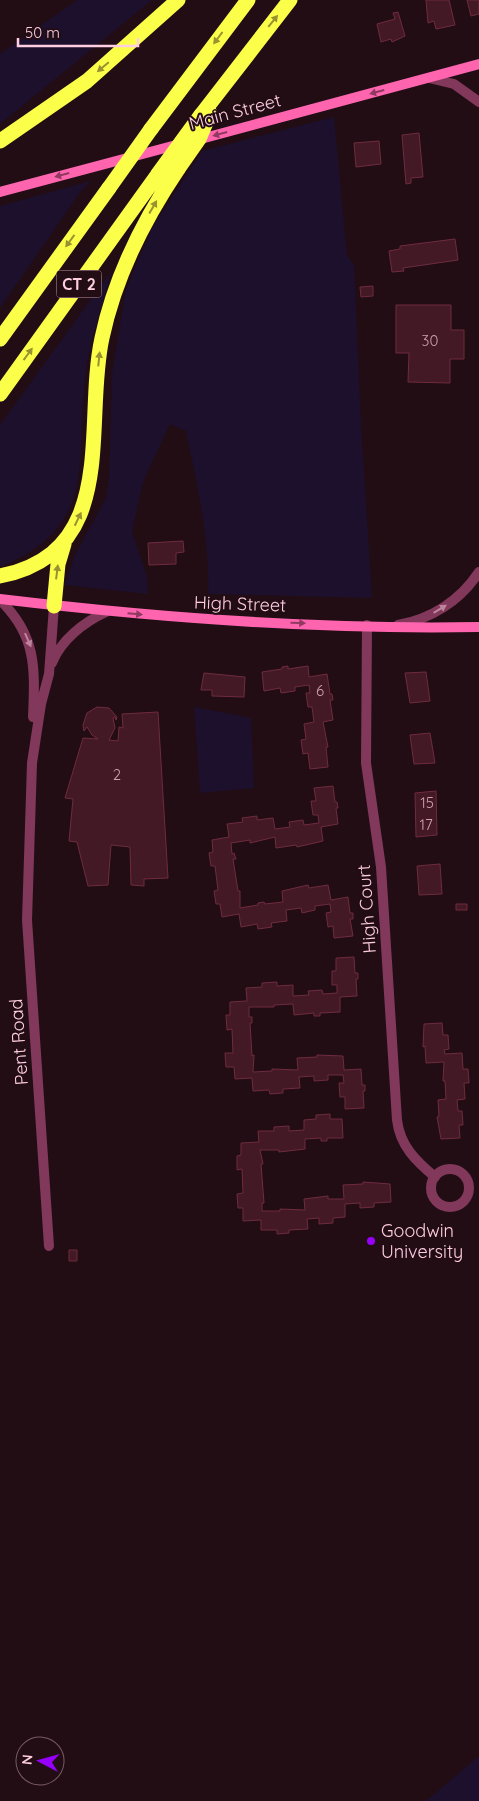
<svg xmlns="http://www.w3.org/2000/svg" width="479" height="1801" viewBox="0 0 479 1801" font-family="Quicksand,sans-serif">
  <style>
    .green { fill: #1d102c }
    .building { fill: #431925; stroke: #6f2b3f }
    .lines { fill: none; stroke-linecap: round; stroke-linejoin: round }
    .minor { stroke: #81385a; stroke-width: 10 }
    .tertiary { stroke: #81385a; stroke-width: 10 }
    .secondary { stroke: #ff65ae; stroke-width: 10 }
    .motorway { stroke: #fbff49; stroke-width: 15 }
    .motorway-bridge { stroke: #fbff49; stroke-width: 15 }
    .oneway { fill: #999231 }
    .oneway2 { fill: #903961 }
    .oneway3 { fill: #c0839e }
    .poi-dot { fill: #9600f9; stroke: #220d14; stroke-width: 2 }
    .labels { text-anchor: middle; stroke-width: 4; stroke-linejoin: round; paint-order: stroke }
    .number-label { font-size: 15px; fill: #d0a1b2 }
    .shield { fill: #220d14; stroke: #bd94a4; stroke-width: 1 }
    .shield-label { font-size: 16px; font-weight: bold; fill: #ffcee1 }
    .street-label { font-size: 18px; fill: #ffcee1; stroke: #220d14 }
    .poi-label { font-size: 18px; fill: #ffcee1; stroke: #220d14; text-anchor: start }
  </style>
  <rect width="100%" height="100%" fill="#220d14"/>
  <!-- green -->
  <path class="green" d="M77,0h75l-152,124v-70z
    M334,117l13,138 7,10 7,158 11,175 -164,-4c2,-56 -11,-109 -22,-163l-16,-7 -27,58 -11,50 15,45 1,17 -84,-9 12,-32 30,-55 3,-21 3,-104 14,-84 26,-61 50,-77z
    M91,181l-10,10 -81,117v-102z
    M112,270c-9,33 -21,67 -26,100 -12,89 16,155 -86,197v-142z
    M194,707l57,11 3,70 -54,5z
    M479,1756v45h-53z"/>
  <!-- building -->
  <path class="building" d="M426,0h23l6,25 -19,4 -2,-8 -6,2z
    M467,0h12v14l-8,2z
    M398,12l7,24 -13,6 -1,-3 -10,3 -4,-18 18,-5 -2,-6z
    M419,133l4,44 -12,1v5l-5,1 -4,-49z
    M379,141l2,23 -25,3 -2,-24z
    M455,239l3,21 -55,8 1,3 -12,1 -3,-21 11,-2v-3z
    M373,286v10l-12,1 -1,-10z
    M396,305h55v25h13v29h-14v24l-42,-1 1,-29h-13z
    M183,541l1,11 -8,1v11l-27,1 -1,-22z
    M288,666v3l20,-3 1,11 18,-3 3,20h2l1,6h-3l3,20 -10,2 5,25h-2l2,20 -18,2 -2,-16 -5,1 -2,-14 5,-1 -2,-15 10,-2 -2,-15h-4l-2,-14h4l-1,-8 -14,2v4l-14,2 -1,-5 -16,3 -2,-19 20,-3v-2z
    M426,672l4,29 -20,2 -5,-30z
    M204,673l41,4 -1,20 -32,-1v-6h-11z
    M97,707l12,1 8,9 -1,3 -1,-3 -2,1 2,10 -6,12 9,1 1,-14 4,1 -1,-14 36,-2 10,166 -24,1v7l-13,-1 -1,-38 -19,-2 -3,40 -20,1 -11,-44 -8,-1 4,-42 -8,-1 18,-60 15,1 -6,-4 -5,-8 -3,4 -1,-6 4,-12z
    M430,733l5,30 -21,1 -4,-29z
    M333,786l2,16h2l1,6h-2l2,16 -17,3 2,14 -26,6 -1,-2 -20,3 -1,-11 -25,6v-3l-19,3 1,11 2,-1 2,6h-3l5,32h2v17l18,-3v-2l6,-1 1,2 18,-2 -1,-11 26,-6 1,3 19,-3 3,15 17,-3 2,16h3v6h-3l3,17 -19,2 -1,-12 -5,1 -2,-14 5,-1 -1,-8 -15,2v4l-13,3 -1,-5 -15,2 1,11 -16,2 1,4 -14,2 -1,-5 -16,3 -2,-13 -17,3 -2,-13h-4l-2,-13 4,-1 -3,-24h-4l-2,-13 4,-1 -1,-12 17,-3 -2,-13 16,-2 -1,-4 15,-2v4l16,-2 2,11 15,-2 -1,-5 14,-2 1,5 15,-2 -1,-8h-5l-2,-14h5l-2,-13z
    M436,791l1,44 -21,2 -1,-44z
    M440,864l2,30 -23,1 -2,-29z
    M456,904h11v6h-11z
    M354,957l1,16h3v6h-2l1,17 -17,1v15l-20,1v3h-6v-3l-20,2 -1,-11 -19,1v2h-25v10h3v6h-2l2,33 2,-1 -1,17 19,-1v-2l26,1 -1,-12 20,-1v-2l26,1 1,14 17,-1 1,16h3v6h-2l1,17 -19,1v-12h-5l-1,-14h5l-1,-8h-15v5l-14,1v-5l-15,1 1,11 -17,1v4l-13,1 -1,-4 -16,1 -1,-13 -17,1 -1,-12h-8l-1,-14h8l-1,-24 -5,1 -1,-15h4v-13l17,-1 -1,-13 16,-1v-4l15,-1v4l16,-1v11l16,-1 -1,-4 14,-1 1,4 14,-1v-8h-5v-14h4v-13z
    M442,1023l1,12h5l1,14 -5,1 1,4 17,-1 1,16h5l1,14h-5l1,16 -8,1 1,11h4l1,14h-4l1,13 -19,1 -4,-22 2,-1 -1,-16 8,-1 -1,-18h-2l1,-19 -18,1 -1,-17 -2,1 1,-23z
    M330,1114v5h12l1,19h-16v3h-6v-3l-16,1v10l-26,3v-2h-19l3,14h-2l3,39h-2v8h18v-2l25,1 -1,-11 24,-3v3h16l-1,-14 20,-1v-2l27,2 1,18 -17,1v4l-14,1v-5l-15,1v13l-12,1v5l-14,1v-6l-12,1 1,10 -19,1v3l-12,1v-4h-16v-10l-18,1v-13h-5l-1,-14 6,-1 -1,-24 -5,1v-14l4,-1v-12l18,-1 -1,-11h16v-4l15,-1v5l15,-1v-10l12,-1v-4z
    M69,1250h8v11h-8z"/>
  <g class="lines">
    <!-- minor -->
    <path class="minor" d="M0,600c37,36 35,69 33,117
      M367,625l-1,138 15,104 16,253c3,26 19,41 38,57
      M52,663c9,-23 32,-41 54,-51
      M431 1188a19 19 0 1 1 38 0a19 19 0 1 1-38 0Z
      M49,1246l-22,-326 5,-157 9,-59 8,-30 5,-68"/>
    <!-- tertiary -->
    <path class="tertiary" d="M429,78l25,6 25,18
      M398,625c33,-6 62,-24 81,-53"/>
    <!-- secondary -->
    <path class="secondary" d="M197,140l282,-76
      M0,192l180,-48
      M0,599c159,19 319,31 479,28"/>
    <!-- motorway -->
    <path class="motorway" d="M201,115l89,-115
      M151,129l97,-129
      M0,141l87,-60 91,-81
      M0,339l109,-151
      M0,394l158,-220
      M0,576c121,-24 83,-151 102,-238 13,-62 41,-117 76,-169
      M54,606l4,-42 6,-20"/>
    <!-- motorway-bridge -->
    <path class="motorway-bridge" d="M178,169l21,-30 11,-26
      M158,174l43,-59
      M109,188l42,-59"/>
  </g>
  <!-- one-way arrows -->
  <defs><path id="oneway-solid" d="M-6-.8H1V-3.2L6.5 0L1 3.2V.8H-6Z" transform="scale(1.25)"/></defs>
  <g class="oneway">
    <use href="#oneway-solid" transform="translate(273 21) rotate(-51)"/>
    <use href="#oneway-solid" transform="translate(218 38) rotate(127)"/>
    <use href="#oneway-solid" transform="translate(103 67) rotate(140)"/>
    <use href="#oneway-solid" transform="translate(153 207) rotate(-60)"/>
    <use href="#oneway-solid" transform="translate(70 241) rotate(126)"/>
    <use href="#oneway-solid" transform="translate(28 354) rotate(-54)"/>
    <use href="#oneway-solid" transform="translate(99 359) rotate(-84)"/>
    <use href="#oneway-solid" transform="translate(78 519) rotate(-64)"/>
    <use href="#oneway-solid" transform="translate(57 572) rotate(-83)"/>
  </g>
  <g class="oneway2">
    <use href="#oneway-solid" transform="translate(377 92) rotate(165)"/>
    <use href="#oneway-solid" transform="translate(220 134) rotate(165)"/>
    <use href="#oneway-solid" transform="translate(62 175) rotate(165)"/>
    <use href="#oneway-solid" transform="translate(135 614) rotate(5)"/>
    <use href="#oneway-solid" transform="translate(298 623) rotate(2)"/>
  </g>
  <g class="oneway3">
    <use href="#oneway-solid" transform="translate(440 609) rotate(-31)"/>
    <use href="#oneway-solid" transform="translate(28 640) rotate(66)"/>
  </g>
  <!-- markers -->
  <circle class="poi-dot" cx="371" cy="1241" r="5"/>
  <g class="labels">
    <!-- number labels -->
    <g class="number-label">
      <text x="430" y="346">30</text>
      <text x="320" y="696">6</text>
      <text x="117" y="780">2</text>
      <text x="427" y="808">15</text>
      <text x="426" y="830">17</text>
    </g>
    <!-- shield labels -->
    <rect class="shield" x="56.5" y="270.5" width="45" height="27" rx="4"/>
    <g class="shield-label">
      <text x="79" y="290">CT 2</text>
    </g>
    <!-- street labels -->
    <g class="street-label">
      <text transform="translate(235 112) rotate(-15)" y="6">Main Street</text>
      <text transform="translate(240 604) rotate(2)" y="6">High Street</text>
      <text transform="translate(367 909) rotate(-94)" y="6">High Court</text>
      <text transform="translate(19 1042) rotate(-94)" y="6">Pent Road</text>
    </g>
    <!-- poi labels -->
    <g class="poi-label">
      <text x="381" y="1237">Goodwin<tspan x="381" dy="21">University</tspan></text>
    </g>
  </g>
  <!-- north arrow -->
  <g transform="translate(40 1761) rotate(276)"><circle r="24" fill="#220d14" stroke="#7a5a66"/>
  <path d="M0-4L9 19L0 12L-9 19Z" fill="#9600f9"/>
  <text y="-8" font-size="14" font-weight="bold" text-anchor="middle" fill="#ffcee1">N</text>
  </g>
  <!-- scale -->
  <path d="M18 38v8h120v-8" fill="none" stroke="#ffcee1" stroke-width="2.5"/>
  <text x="25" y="38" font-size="15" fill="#ffcee1" stroke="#220d14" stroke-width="4" paint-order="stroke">50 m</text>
</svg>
